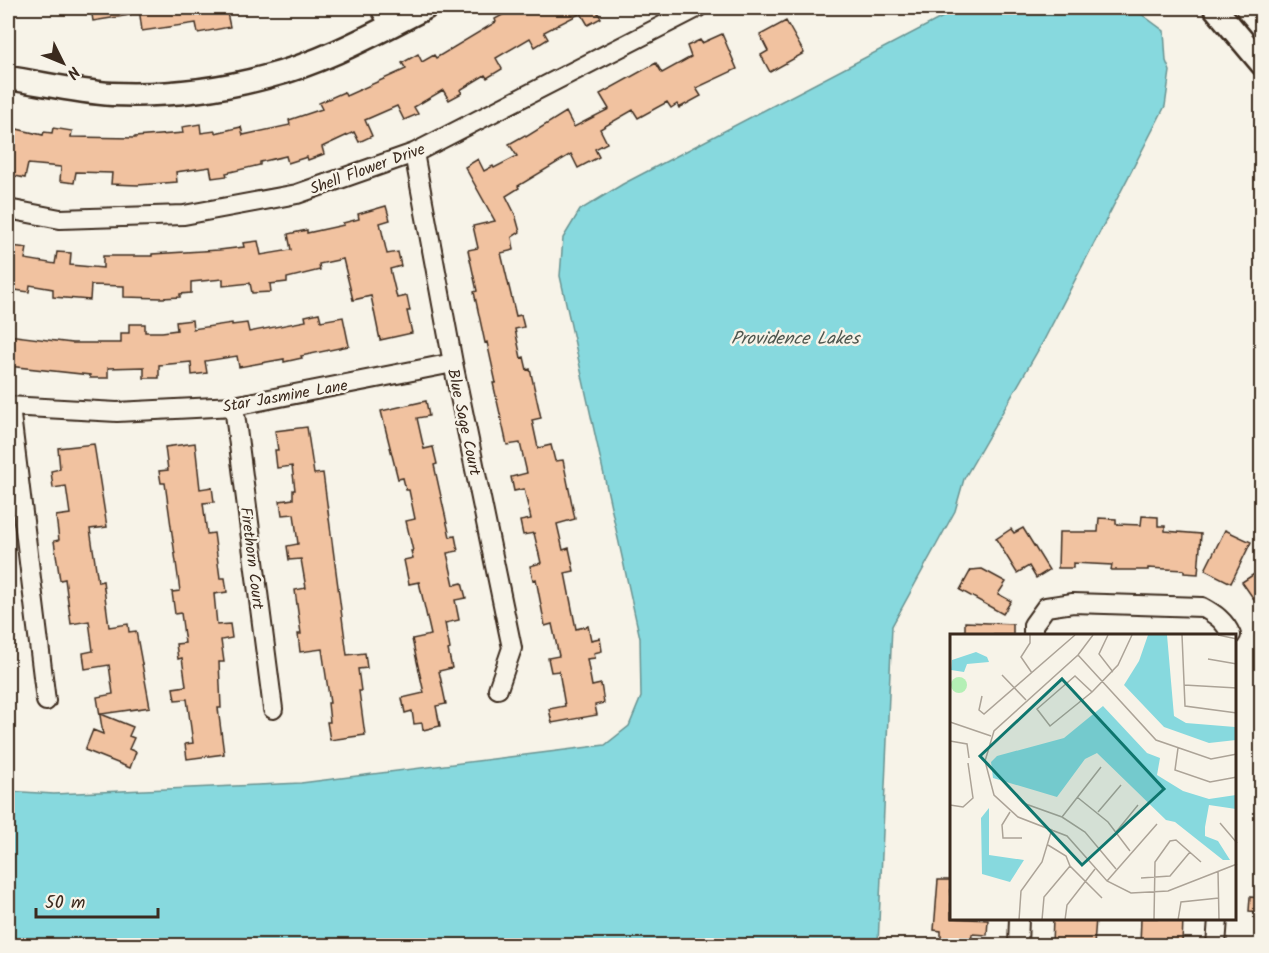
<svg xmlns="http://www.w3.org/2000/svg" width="1269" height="953" viewBox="0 0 1269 953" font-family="Kalam,sans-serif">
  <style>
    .water { fill: #87d9de; stroke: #699391; stroke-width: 1.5 }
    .building { fill: #f1c2a0; stroke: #3b2a1e; stroke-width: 1.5 }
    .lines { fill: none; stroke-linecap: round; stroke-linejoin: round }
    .minor-casing { stroke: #3b2a1e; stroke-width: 22 }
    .tertiary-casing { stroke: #3b2a1e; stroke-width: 27 }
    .minor { stroke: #f7f3e8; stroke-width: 18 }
    .tertiary { stroke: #f7f3e8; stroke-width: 22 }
    .labels { text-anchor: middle; stroke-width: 5; stroke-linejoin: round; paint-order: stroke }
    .street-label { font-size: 16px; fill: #3b2a1e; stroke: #f7f3e8 }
    .water-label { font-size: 18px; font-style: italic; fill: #4e564e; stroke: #f7f3e8 }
    .inset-road { fill: none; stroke: #aca397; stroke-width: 1.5 }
    .view { fill: #0f766e; fill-opacity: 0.15; stroke: #0f766e; stroke-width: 3 }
    .inset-edge { fill: none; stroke: #3b2a1e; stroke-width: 3 }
  </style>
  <rect width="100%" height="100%" fill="#f7f3e8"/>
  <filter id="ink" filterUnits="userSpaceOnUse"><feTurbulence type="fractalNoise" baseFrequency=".0167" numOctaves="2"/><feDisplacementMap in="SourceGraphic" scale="12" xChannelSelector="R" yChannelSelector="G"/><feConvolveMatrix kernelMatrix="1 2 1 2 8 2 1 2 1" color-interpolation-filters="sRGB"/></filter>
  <g filter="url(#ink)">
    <!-- water -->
    <path class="water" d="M960,8h173l31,23 2,30 4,10 -5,35 -121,234 -80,139 -9,32 -63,115 -14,319h-870v-154l46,3 247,-11 304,-38 24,-19 12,-29 -1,-59 -80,-362 3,-38 17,-28 43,-26z"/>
    <!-- building -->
    <path class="building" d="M91,8h39v7l-37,6z
      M139,8h87l4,19 -32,6 -2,-10 -54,8z
      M515,8h80l6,10 -13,7 -7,-12 -37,19 4,7 -13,8 -5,-9 -34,20 6,11 -15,9 -2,-3 -25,15 2,3 -13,7 -6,-10 -29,17 4,7 -14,6 -7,-14 -32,14 7,16 -13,6 -5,-10 -32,15 2,7 -16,6 -1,-3 -19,6 -2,-7 -26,6v3l-34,8 1,3 -15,2 -2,-11 -34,5 1,10 -39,3 -27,-1 1,-11 -36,-1 -2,11 -14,-2 1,-14 -33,-3 -3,14 -15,-3 2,-11 -4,-1v-36l35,8 1,-3 8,1 1,-5 19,3 -1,6 64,1v-1l48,-4 -1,-6 18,-3 1,9 14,-2v2l26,-6 2,8 47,-10 -1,-5 33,-11 -3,-6 25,-11 2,4 60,-27 -4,-6 16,-9 4,8 12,-7 2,3 60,-36 -1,-3z
      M786,21l18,32 -34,19 -9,-17 7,-4 -8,-16z
      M722,34l15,35 -41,19 5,8 -22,12 -2,-4 -6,4 -4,-6 -29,16 -5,-8 -33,19 7,14 -12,6 4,8 -21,11 -7,-14 -53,32 1,2 -13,8 9,18 5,18 -8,5 2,13 -13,3 15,63 5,-1 3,12 -9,2 6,29 3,-1 3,13 3,-1 11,49 -9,2 6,28 13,-3 4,16 8,-1 12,59 -18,5 6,26 6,-2 5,23 -9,2 11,56 12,-3 3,14 9,-2 2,13 -8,2 1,5 -8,1 5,27 9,-2 3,19 -9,2 2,10 -45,8 -3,-14 16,-3 -6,-35 -8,1 -3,-14 11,-2 -7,-32 -7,2 -9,-47 -3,1 -3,-14 11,-3 -7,-30 -11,2 -3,-14 11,-2 -7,-30 -10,2 -3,-14 16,-4 -7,-30 -13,2 -14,-62h3l-9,-41 -2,1 -11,-51 3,-1 -9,-41 10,-2 -5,-22 22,-5 -30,-54 13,-8 6,12 9,-5 1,2 23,-12 -8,-12 16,-9 1,2 40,-25 8,15 35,-18 -9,-15 56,-31 6,10 29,-16 -4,-11 13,-6 2,3z
      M386,206l4,14 -10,3 7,31 11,-2 3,14 -11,3 7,29 10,-2 3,15h-3l5,22 -32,7 -9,-44 -18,4 -10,-41 -24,5 1,6 -33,8v4l-17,2 1,8 -19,1 -2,-10 -27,3v-7l-32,3v11l-11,1v3l-18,1 -38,-1v-11l-33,-1 -1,15 -37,-3v-8l-23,-4 -1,7 -21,-3 4,-43 15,2 -2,11 30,5 2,-12 14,1 -1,12 33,3v-12h49v-2l67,-4 25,-3 -1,-4 15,-2 3,14 30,-5 -3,-16 19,-4v3l37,-8 -1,-2 16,-4 -1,-5z
      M319,313l2,8 22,-4 6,29 -48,10 1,2 -18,4v-3l-45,8 -2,-11 -32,5 2,12 -15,2 -1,-13 -32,3v13h-15v-11l-36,1v10h-18v-3l-82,-9v-31l64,8h49v-10h8v-9h16v8h17l15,-2 -1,-8 16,-2 1,9 39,-6v2l15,-2 2,9 57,-11 -1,-5z
      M426,401l3,15 -12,2 7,31 9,-2 4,17 -3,1 16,72 5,-1 3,15 -11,2 7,32 8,-2 4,15 -11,2 4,20 -14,3 5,26 -2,1 4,18 -13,3 7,33 -10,2 4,20 -17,4 -1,-7 -8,1 -2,-13 -7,2 -3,-15 22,-5 -12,-54 19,-4 -12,-53 -10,2 -5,-24 9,-2 -2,-7h2l-7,-30 9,-2 -6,-29h-3l-3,-12 -5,1 -17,-68z
      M307,427l7,47 9,-1 24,182 18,-2 2,15 -9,1 3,22h-2l6,44 -35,5 -3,-18h3l-2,-19h2l-8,-54 -22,3 -2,-18h3l-6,-44 11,-2 -5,-29 -12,1 -2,-14 11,-2 -4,-30 -12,1 -2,-14 13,-2v-9h2l-3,-24 -15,2 -2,-18h3l-3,-19z
      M195,443l5,46 12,-2 2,15 -11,1 4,31 7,-1 6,45h5l2,14 -13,2 3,31 13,-1 2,14 -11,2 3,22h-5l2,46h-3l6,46 -37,5 -2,-15 8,-1 -6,-44 -12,1 -2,-12 13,-2 -4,-28 -4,1 -2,-15 9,-1 -4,-30 -6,1 -3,-22 8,-1 -15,-108h-4l-2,-12 9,-1 -3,-23z
      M94,444l13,83 -17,2 8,53 5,-1 6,46 19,-3 1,8 7,-1 14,76 -49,7 32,13 -4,9 5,2 -5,11 7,3 -6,16 -45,-18 8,-20 10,4 -6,-37 16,-3 -4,-29 -24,4 -2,-16 10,-2 -4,-30 -18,3 -6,-45 -5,1 -6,-39 5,-1 -3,-24 14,-2 -4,-28 -13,2 -2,-17 9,-2 -2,-21z
      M1142,516l16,1v9h7v5l36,3 -3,40 -14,-1v-3l-36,-2v2h-37l1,-5 -39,-2v5h-15l1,-36h39l1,-14 17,1v5l25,1z
      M1023,528l26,42 -13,8 -7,-12 -12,7 -21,-34 15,-10 3,4z
      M1225,530l26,12 -20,41 -26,-13z
      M982,569l24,13 -8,12 13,7 -8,13 -43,-24 11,-20z
      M1262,569v42l-20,-29z
      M965,622l48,2v11h-48z
      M938,880h13v38l37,2 -1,15 -15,-1 -1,11h-30v-14l-7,-1z
      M1250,897l12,1v14l-13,-1z
      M1053,918h43l-2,27h-42z
      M1141,918h42l-1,27h-42z"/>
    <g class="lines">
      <defs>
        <path id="minor" d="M380,8l10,18
          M414,153l39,210 59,285 -14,41
          M8,209l52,10 124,-4 113,-21 117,-41 283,-145
          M8,406l109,6 117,-6 219,-43
          M234,406l39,303
          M10,407l36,294
          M1033,635v-10l13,-18 27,-4 129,4c13,7 23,14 29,28
          M1018,946l1,-28
          M1216,946l2,-28"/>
        <path id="tertiary" d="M1215,8l47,56
          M8,78c33,5 70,14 104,16 50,2 105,-4 154,-17 56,-14 108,-43 159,-69"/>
      </defs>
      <!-- minor casing -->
      <use href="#minor" class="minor-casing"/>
      <!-- tertiary casing -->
      <use href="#tertiary" class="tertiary-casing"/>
      <!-- minor -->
      <use href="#minor" class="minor"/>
      <!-- tertiary -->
      <use href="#tertiary" class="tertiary"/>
    </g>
  </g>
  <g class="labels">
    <!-- street labels -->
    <g class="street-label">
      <text transform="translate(367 168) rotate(-20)" y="6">Shell Flower Drive</text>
      <text transform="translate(285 395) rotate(-10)" y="6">Star Jasmine Lane</text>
      <text transform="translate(465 422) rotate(78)" y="6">Blue Sage Court</text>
      <text transform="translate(253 558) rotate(83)" y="6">Firethorn Court</text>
    </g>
    <!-- water labels -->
    <g class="water-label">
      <text x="795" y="344">Providence Lakes</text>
    </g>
  </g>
  <!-- overview -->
  <g transform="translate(950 634)">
    <rect width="286" height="286" fill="#f7f3e8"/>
    <path d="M1 51a8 8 0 1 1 16 0a8 8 0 1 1-16 0Z" fill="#b4efb5"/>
    <path d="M198,1h19l7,81 12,7 49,4 1,13 -27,3 -45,-16 -40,-42 15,-24zM26,18l11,5 2,5 -22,2 -3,8 -13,-2 1,-10zM153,72l44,47 13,5 -3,17 26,16 26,8 27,-4v14l-27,-4 -4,22v9l13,5 12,19h-7l-48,-38 -9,-2 -69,-67 -12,6 -28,38 -64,-19 -2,-16 6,-6 67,-18zM39,174v47l35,5 -14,22 -28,-8 -1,-56z" fill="#87d9de"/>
    <path class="inset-road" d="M80,1v8l-9,14 11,16M143,1l-15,20 -84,76 -9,30 9,34 24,22 49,19 40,45 24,12 37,-2 69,-27M158,1l-9,19 14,18M232,1l3,71 52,7M268,1l19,4M128,21l78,85 55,19 26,-5M258,25l29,5M52,41l24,25M125,42l17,16 -42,34 -13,-17zM234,51l53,3M142,58l26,-27 14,-30M32,62l-3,14 5,4 91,-79M0,88l41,14M0,107l17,3 2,14M228,114l-3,22 35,12 27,-5M65,159l8,10 39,14 23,15 31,37M127,163l31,25 22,29M0,171l13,2 10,-9 -5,-35M60,178l-8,13 1,13h19M148,178l23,-27M112,183l39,-50M270,189l17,20M166,198l22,-27M98,211l18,11 4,10 32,32M268,237l1,49M191,244l29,-2 20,-24M157,247l50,-57M69,286l2,-29 21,-29 10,-33M92,286l2,-23 26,-31M115,286l2,-15 28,-36M204,286l1,-58 15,-21 6,-1 25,22M228,286l3,-18 38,-4"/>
    <path class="view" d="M112,45l102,110 -82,76 -102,-109z"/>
    <rect width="286" height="286" class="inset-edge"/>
  </g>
  <!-- margin -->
  <rect width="1269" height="953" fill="none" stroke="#f7f3e8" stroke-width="30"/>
  <rect x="15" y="15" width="1239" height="923" fill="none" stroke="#3b2a1e" stroke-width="2" filter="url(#ink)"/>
  <!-- north arrow -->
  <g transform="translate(63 63) rotate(133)" stroke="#f7f3e8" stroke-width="4.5" paint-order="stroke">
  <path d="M0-4.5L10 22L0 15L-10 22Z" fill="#3b2a1e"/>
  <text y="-9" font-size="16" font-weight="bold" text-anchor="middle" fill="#3b2a1e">N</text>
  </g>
  <!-- scale -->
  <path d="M36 908v9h122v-9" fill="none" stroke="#3b2a1e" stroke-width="3"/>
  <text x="45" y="908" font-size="18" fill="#3b2a1e" stroke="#f7f3e8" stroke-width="4.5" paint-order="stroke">50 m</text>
</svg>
